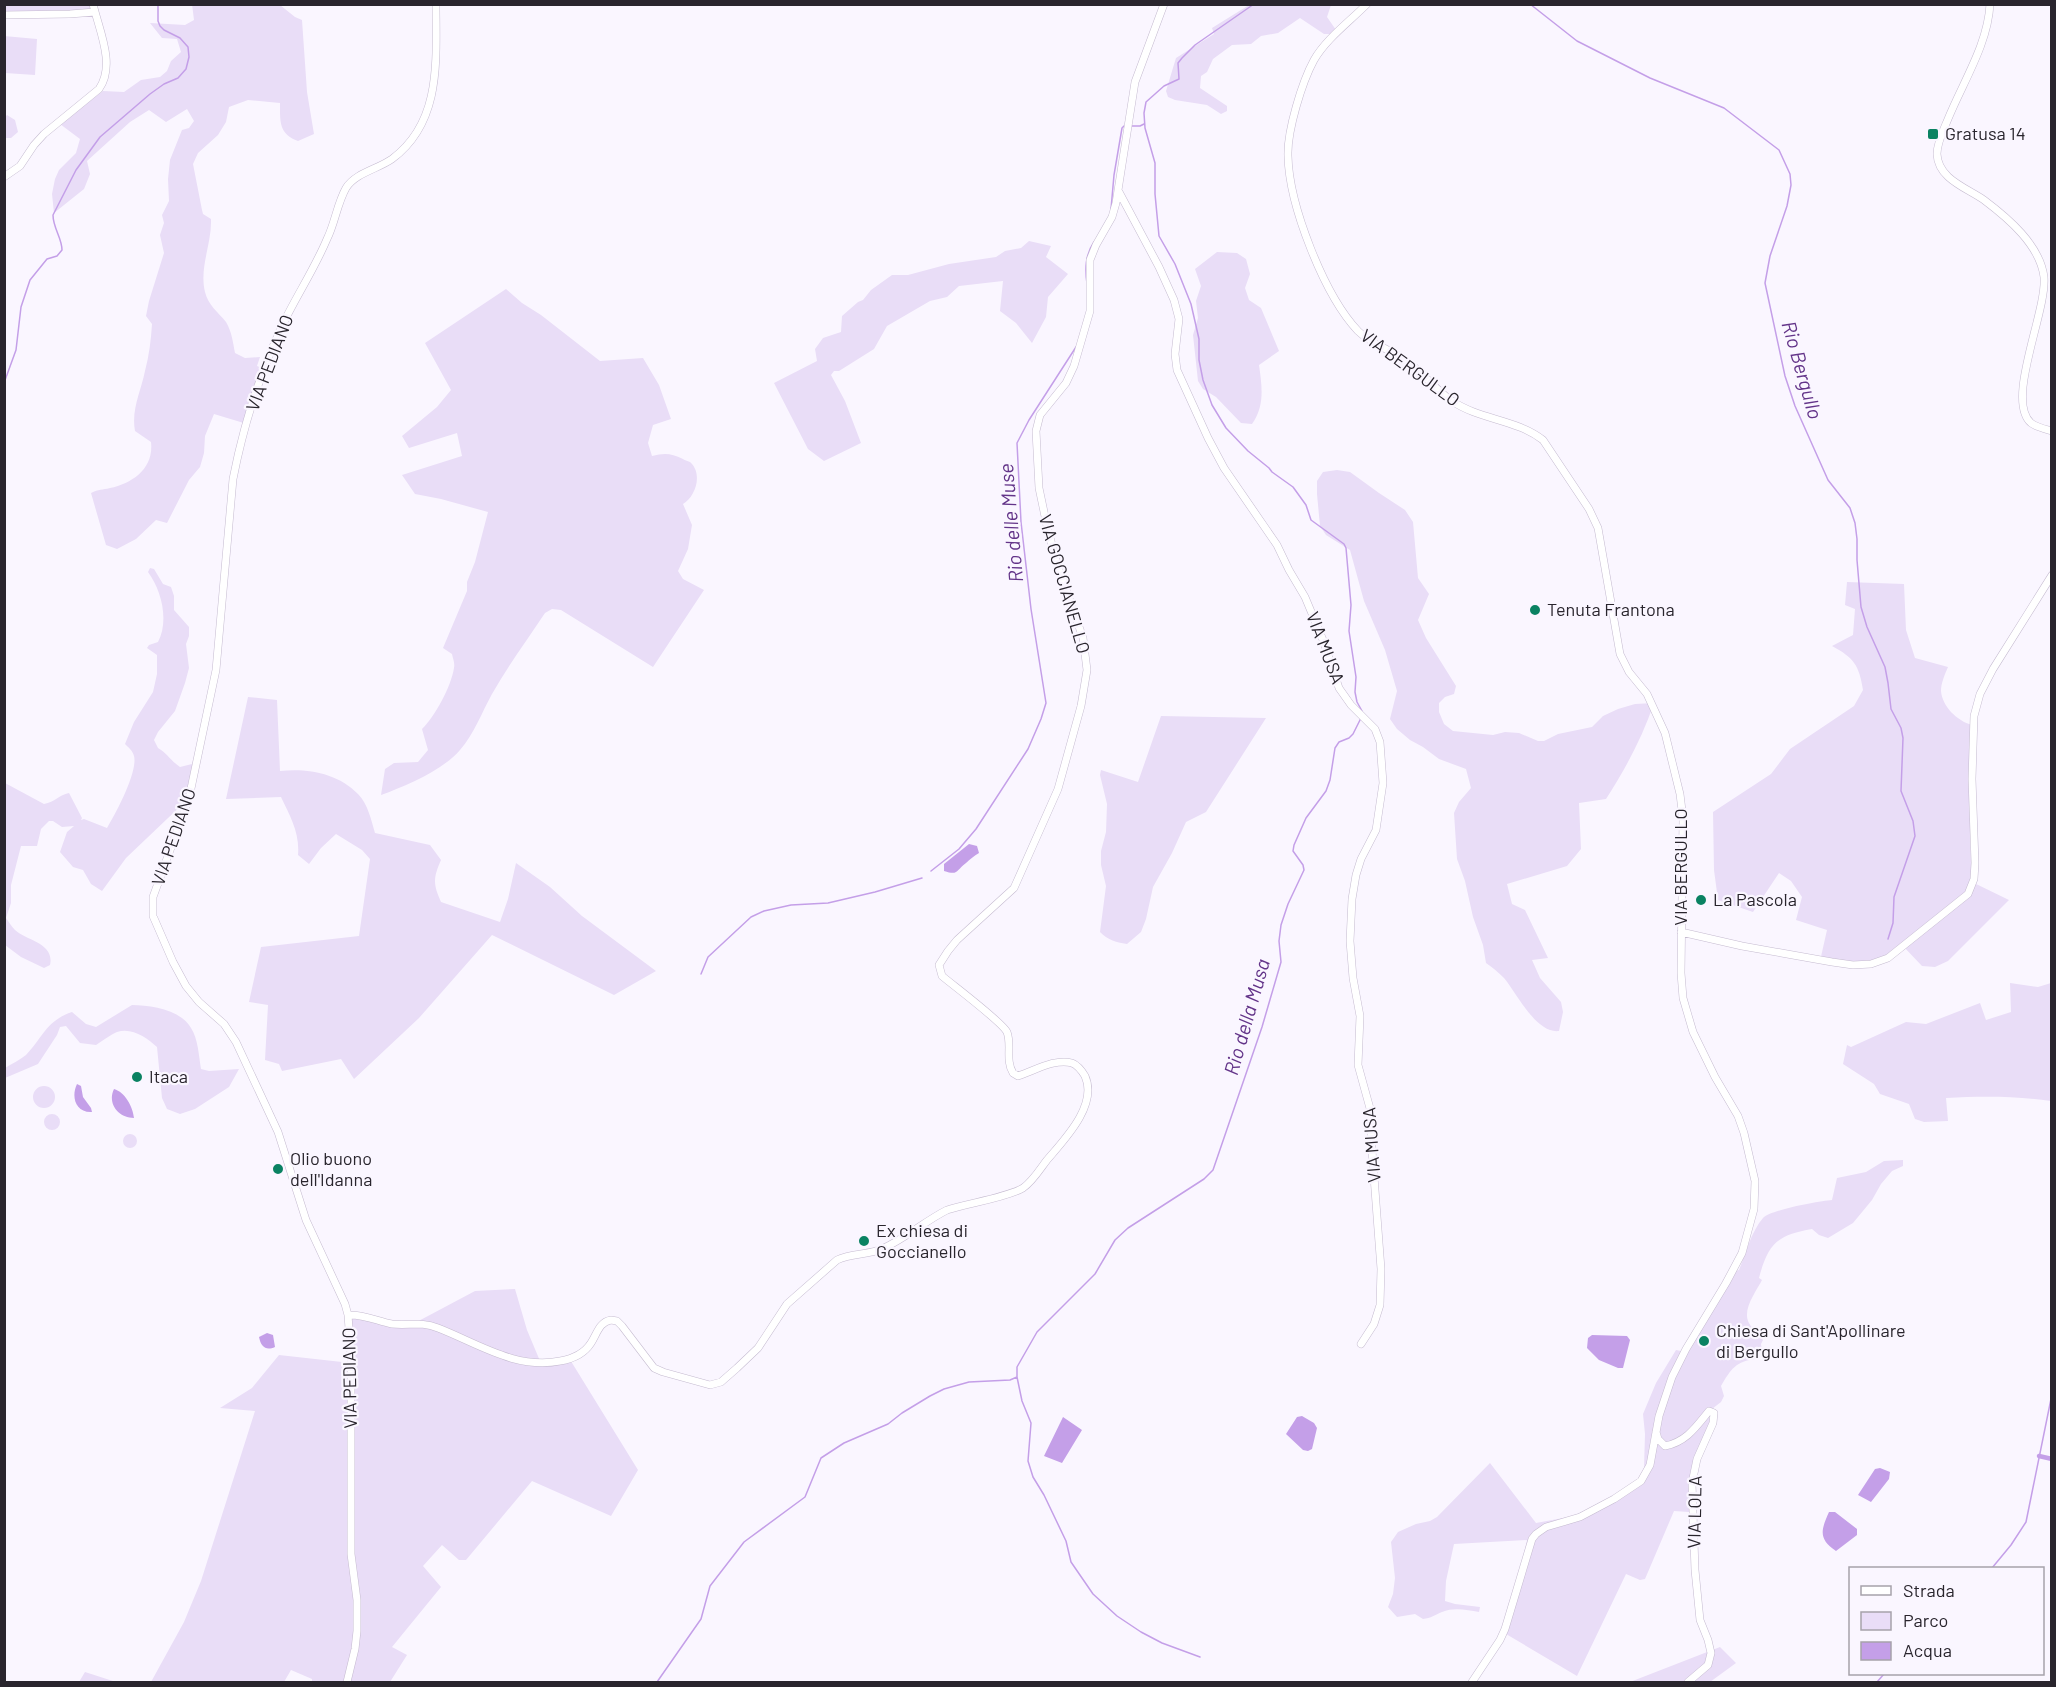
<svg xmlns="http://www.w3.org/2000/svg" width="2056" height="1687" viewBox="0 0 2056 1687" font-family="Barlow,sans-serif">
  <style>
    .green { fill: #e9ddf7 }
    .water { fill: #c49fe8 }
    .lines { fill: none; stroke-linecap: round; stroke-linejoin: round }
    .stream { stroke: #c49fe8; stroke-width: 1.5 }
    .canal { stroke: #c49fe8; stroke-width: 4.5 }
    .minor-casing { stroke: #c5bbd0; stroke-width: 8 }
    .minor { stroke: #fff; stroke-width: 7 }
    .poi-dot { fill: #0a8262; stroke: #faf6ff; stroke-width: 2 }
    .labels { text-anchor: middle; stroke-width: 4.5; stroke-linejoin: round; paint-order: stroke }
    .poi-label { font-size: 18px; fill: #29252d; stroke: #faf6ff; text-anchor: start }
    .street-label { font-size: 18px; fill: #29252d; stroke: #faf6ff }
    .water-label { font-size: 20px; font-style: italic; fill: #633489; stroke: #faf6ff }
  </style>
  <rect width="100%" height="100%" fill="#faf6ff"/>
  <!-- green -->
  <path class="green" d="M91,4l2,13 -88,-1v-11z
    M192,4l88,1 15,12 7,3 5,72 7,42 -16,7c-19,-7 -18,-19 -18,-38l-32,-3 -19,7 -3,15 -8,13 -20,18 -5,11 9,46 1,4 8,5c1,25 -12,48 -6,73 3,13 13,20 21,30 6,10 7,21 9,31l10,5 15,-1 -3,9 7,3 -17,55 -33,-10 -9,22 -1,17 -4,14 -11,13 -22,43 -11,-3 -20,19 -19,10 -11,-4 -15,-52c8,-4 11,-3 19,-5 23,-5 44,-20 41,-46l-16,-11c-4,-21 6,-40 10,-60 4,-15 6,-31 7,-47l-6,-8 3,-15 15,-48 -4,-18 4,-12 -2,-8 7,-14 -1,-22 2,-19 12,-30 7,-2 5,-7 -7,-12 -21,13 -17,-12 -19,12 -43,39 3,13 -6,15 -30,24 -2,-19 3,-15 4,-9 17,-17 4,-14 -20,-15 43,-33 21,1 17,-12 19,-3 7,-6 4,-10 10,-9 -4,-13 -15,-1 -12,-15 35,2 9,-5z
    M1249,5h82l-4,12 9,13 -4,4h-8l-24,-16 -22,15 -17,3 -10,8 -19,1 -19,14 -6,13 -6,4 -1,12 27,18v5l-6,3 -14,-9 -32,-5 -7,-3 -2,-6 10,-33 38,-24 -2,-6z
    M4,36l33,3 -2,36 -30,-2z
    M7,115l8,5 3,12 -7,6h-6v-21z
    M1029,241l22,5 -5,11 22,17 -20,23 -2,20 -14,26 -16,-20 -16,-12 3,-30 -44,5 -12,11 -17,4 -43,25 -13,23 -35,22h-5l-3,4 14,26 16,42 -37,18 -16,-12 -34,-66 43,-22 -2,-12 8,-11 18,-6 1,-16 16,-14 5,-2 8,-10 21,-15h16l41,-11 47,-7 9,-6 16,-3z
    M1217,252l20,1 9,6 4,15 -5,14 4,12 12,8 18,43 -20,14c3,21 6,41 -7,59l-11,-1 -25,-26 -13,-8 -5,-8 -5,-46 5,-17 -2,-17 5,-15 -6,-17z
    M506,289l16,14 19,12 59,46 43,-3 16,27 12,34 -18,6 -5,18 4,13c12,-3 19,-3 31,3 1,1 8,3 8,4 12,12 4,34 -8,41l9,21 -4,24 -10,22 5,8 21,11 -51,77 -92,-57 -9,-1 -7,4c-18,27 -37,53 -53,81 -10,18 -18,40 -32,56 -17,20 -54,36 -79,45l4,-26 9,-6 24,-1 10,-12 -6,-21c13,-13 29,-42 32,-61 1,-5 -1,-9 -2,-14l-9,-6 24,-57v-9l8,-20 13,-50 -47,-13 -26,-5 -13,-19 60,-19 -5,-23 -48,15 -7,-12 35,-29 14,-17 -26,-47z
    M1337,470l13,2 29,21 26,17 8,12 5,56 11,16 -11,26 8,18 30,48 -2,8 -9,3 -6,6v9l5,12 9,7 40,4 12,-3 14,1 19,8h6l14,-7 34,-7 11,-11 15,-7 17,-5 19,-1c-12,35 -28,65 -48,96l-27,4 2,46 -14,17 -60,18 5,20 13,6 23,48 -16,2 8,18 21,24 2,10 -4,19c-23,3 -43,-39 -55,-53 -6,-6 -12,-11 -18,-15l-3,-18 -10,-28 -8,-36 -8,-22 -3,-46 5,-11 12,-14 -5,-19 -27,-10 -16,-12 -13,-7 -13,-11 -7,-10 7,-28 -12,-41 -21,-49 -14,-51 -24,-15 -6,-9 -3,-32v-13l6,-9z
    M150,568l4,1 9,15 8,3 3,9v14l15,17v9l-3,8 3,24 -4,15 -10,28 -17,21 -4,8 4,8c9,5 13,13 22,19l16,-4 -8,36 -62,59 -24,33 -11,-7 -8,-14 -10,-3 -13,-15 7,-20 7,-6 -12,1 -9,-6h-4l-8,8 -4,17h-16l-10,39v18l-5,15c3,4 6,9 9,12 12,11 40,13 35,35l-6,3 -23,-11 -16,-12v-162l39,21c11,-2 15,-9 25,-11l13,25 -1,2 3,-1 23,9c9,-15 31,-56 27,-72 -1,-5 -6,-9 -9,-12l9,-22 19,-30 4,-18v-19l-10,-7 2,-3 9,-3c11,-21 4,-51 -10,-70z
    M1847,582l57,2 2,46 9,28 33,9c-3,7 -7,16 -7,24 1,15 16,30 31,34l-2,116 2,41 37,18 -61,61 -13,6 -13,-1 -20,-21 -26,16 -24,2 -32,-2 7,-31 -31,-10 6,-23 -11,-16 -12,-8 -26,39 -35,-12 -4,-30 -1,-58 58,-38 19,-25 64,-43 9,-16c-4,-25 -9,-32 -31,-44l21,-11 2,-26 -10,-4z
    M248,697l29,3 3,71c27,-3 58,2 78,23 10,10 13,26 17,39l55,12 11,15c-8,18 -8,24 0,42l59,20 8,-23 8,-36 34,24 32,29 74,55 -42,24 -122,-60 -73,83 -65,61 -13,-20 -59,12 -3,-7 -14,-4 3,-55 -19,-3 12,-55 98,-11 11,-77 -8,-9 -26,-16 -15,14 -12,16 -11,-9c2,-22 -8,-39 -17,-58l-55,2z
    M1161,716l105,2 -60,94 -20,10 -14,31 -19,34 -7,32 -5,13 -14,12c-12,-2 -19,-4 -27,-12l6,-46 -5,-21v-14l5,-19 1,-28 -7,-29 1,-5 37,12z
    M2010,983l28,4 13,-4v118c-35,-5 -69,-5 -105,-3l2,23 -24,1 -9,-3 -6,-15 -29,-10 -6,-10 -31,-20 4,-19 4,2 55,-25 20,2 54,-21 6,17 25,-8z
    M132,1005c19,0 49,5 59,23 7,10 8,29 10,41l8,2 30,-2 -10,18 -34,22 -15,5 -13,-5 -5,-11 -5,-51c-10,-9 -25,-20 -40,-15 -7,3 -15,9 -21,13l-16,-2 -14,-17 -6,1 -3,8 -19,29 -33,14v-10c6,-4 15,-8 21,-13 17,-18 20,-34 46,-43l14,12 10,3z
    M33 1097a11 11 0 1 1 22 0a11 11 0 1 1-22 0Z
    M44 1122a8 8 0 1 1 16 0a8 8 0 1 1-16 0Z
    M123 1141a7 7 0 1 1 14 0a7 7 0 1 1-14 0Z
    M1903,1160v6l-11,5 -11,13 -9,16 -19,23 -25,15 -9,-3 -7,-6c-35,6 -44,15 -53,49l3,2c-5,10 -19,28 -14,41 2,6 11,13 15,19l-2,4 1,8 -6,7c-20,2 -25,10 -35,27l3,10 -3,6 -13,10 2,10 -20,53 -1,37 -15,-1 -29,68 -5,1 -14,-6 -49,102 -71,-42 21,-94 -73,4 -8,37 -1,20 10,3 25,3 -1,5c-12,-2 -25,-5 -37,0 -7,3 -11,6 -19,7l-8,-5 -18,3 -9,-10 5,-13 2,-16 -4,-36 7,-10 18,-8 14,-3 7,-4 53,-54 46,60 38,-7 64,-33 6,-15 1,-34 -2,-20 13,-31 20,-33 5,1 23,-33 26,-46 9,-2c7,-17 12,-38 24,-52 7,-8 56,-17 69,-18l5,-22 29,-6 18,-11z
    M515,1289l12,41 13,31 29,-3 69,112 -27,46 -79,-35 -66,79h-7l-17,-15 -19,21 18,21 -49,60 15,8 -17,27h-78v-3l-21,-9 -7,12h-133l33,-60 17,-41 54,-170 -35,-3 32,-20 27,-33 72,8 -3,-48 63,10 64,-34z
    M1720,1647l16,16 -26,19h-80z
    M85,1672l31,10h-37z"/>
  <!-- water -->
  <path class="water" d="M969,844l8,2 2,7c-5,3 -9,6 -13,10 -10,7 -7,13 -22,8v-7z
    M77,1084l4,2 2,11 8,11 1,4c-17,1 -21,-16 -15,-28z
    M114,1089c11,3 19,18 20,29 -16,0 -27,-15 -20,-29z
    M267,1333l6,2 2,12c-9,4 -14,0 -16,-10z
    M1592,1335l35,1 3,4 -7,28h-5l-19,-8 -12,-12 1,-10z
    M1302,1416l12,7 3,5 -5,21 -4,2 -5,-1 -17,-16 11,-17z
    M1063,1417l19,13 -20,33 -18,-7z
    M1880,1468l10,4 -1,7 -18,23 -13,-7 17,-26z
    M1829,1512h6l22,17v6l-21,16c-18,-12 -15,-21 -7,-39z"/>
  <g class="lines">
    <!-- stream -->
    <path class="stream" d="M1254,4l-59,41 -13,13 -4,5 1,16 -15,7 -18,16 -2,11 1,15 10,35v31l4,42 16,28 16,40 8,35v21l4,20 9,25 14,23 22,23 21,17 3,4 21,15 13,18 5,15 33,24 2,4 5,57 -2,26 7,46 -1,15 2,10 5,9
      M1530,4l47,37 73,37 74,30 55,42 11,24 1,11 -4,21 -17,50 -5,27 20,93 10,30 33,74 22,28 5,15 2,16v21l4,47 6,20 18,40 3,16 3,26 10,19 2,10 -2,53 12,30 2,15 -21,61 -1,26 -5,16
      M1132,126h8l4,-2
      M1111,209l3,-34 8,-47 2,-2
      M1087,284c-2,-15 -2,-29 7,-42
      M4,383l12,-33 5,-43 9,-27 17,-21 10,-3 5,-6c0,-12 -9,-22 -9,-35l23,-45 24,-33 50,-43 14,-10 14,-6 8,-9 3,-12 -1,-10 -8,-9 -16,-8 -4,-4 -2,-5v-17
      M931,871l28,-22 17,-20 52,-80 13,-30 5,-16 -15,-94 -10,-87 -4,-79 12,-23 47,-73
      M701,974l7,-17 43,-40 13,-6 27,-6 37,-2 47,-11 47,-14
      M1992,1568l19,-23 15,-23 26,-128
      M1200,1657l-38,-14 -21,-11 -24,-16 -24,-22 -22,-32 -5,-21 -22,-46 -11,-18 -5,-16 3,-38 -9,-22 -5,-24v-10l20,-35 58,-58 20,-34 13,-12 76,-49 9,-9 49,-143 19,-65 -2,-21 2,-16 7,-21 16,-34 -1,-5 -10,-14 1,-6 12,-27 20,-27 4,-11 5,-32 4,-6 10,-4 4,-4 8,-16
      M657,1682l44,-63 9,-33 34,-44 61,-45 16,-39 23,-15 44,-19 14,-11 28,-17 14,-7 25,-7 41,-2 7,-3
      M1877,1682l7,-8"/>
    <!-- canal -->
    <path class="canal" d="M2039,1456l13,3"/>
    <defs>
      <path id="minor" d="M1367,4c-18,18 -41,35 -53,56 -12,22 -27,71 -26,96 1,49 36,139 70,175 14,14 34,19 50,31 16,12 28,28 44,39 28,19 64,18 91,39l46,69 9,19 22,126 9,18 18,22 18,39 15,61 3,25 -2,154 2,25 10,34 22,45 23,39 6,17 11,48 -1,28 -12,44 -16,30 -40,66 -14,28 -13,39 -9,49 -9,16 -27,18 -34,18 -34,10 -10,7 -4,5 -27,90 -5,11 -28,42
        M1990,4c-2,40 -27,78 -42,115 -4,10 -11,23 -11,35 1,25 30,34 47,46 24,18 56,45 60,77 3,35 -39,123 -13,146 5,4 14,6 21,8
        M4,15l66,-1 25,-2
        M4,177l16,-11 14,-21 10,-11 55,-45c17,-24 0,-59 -6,-85
        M1119,192l40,75 15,33 5,19 -4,35 2,16 31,68 16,30 53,77 12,25 16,27 18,43 16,48 12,17 24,24 5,13 3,41 -7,47 -15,29 -5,16 -4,24 -2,42 3,37 7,38 -2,49 13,47v25l10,132 -1,36 -6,19 -13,20
        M1681,932l61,14 90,16 21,3 18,-1 17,-6 80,-64 6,-15 1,-16 -3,-84 2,-63 6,-22 13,-25 59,-94
        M348,1315c15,-1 29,6 44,9 17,2 29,-3 46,4 39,15 78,42 122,33 12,-2 24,-7 31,-18 6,-9 8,-21 20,-23l6,1 5,5 32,42 9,4 47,13 11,-3 16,-14 21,-20 29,-44 50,-44c14,-7 31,-5 45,-11 24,-11 43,-28 65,-39 21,-7 59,-12 76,-22 10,-7 17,-19 24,-28 18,-21 51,-55 38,-84 -3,-5 -8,-11 -13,-13 -17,-5 -38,8 -54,13l-5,-3c-8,-13 -1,-28 -6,-41 -5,-10 -53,-46 -65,-56l-3,-11 9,-14 9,-11 57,-52 44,-99 23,-83 6,-36 -4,-32 -26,-74 -10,-38 -8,-38 -3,-57 4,-16 26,-32 8,-17 16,-55v-51l6,-15 16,-28 4,-14 19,-121 29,-78
        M1656,1432l2,7 7,7c21,-4 31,-19 44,-35l5,2 -1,10 -16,36 -5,24 3,87 5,50 8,20 3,13 -3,12 -20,17
        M347,1682l8,-33 2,-18v-31l-6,-46v-198l-3,-41 -3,-11 -39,-84 -28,-88 -42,-90 -12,-18 -25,-22 -13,-16 -13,-24 -20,-46v-19l36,-99 27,-128 17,-191c10,-51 26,-103 48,-151 14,-30 33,-58 46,-89 8,-16 10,-35 19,-51 9,-15 32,-19 46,-29 50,-37 44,-99 44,-155"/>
    </defs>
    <!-- minor casing -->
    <use href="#minor" class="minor-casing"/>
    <!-- minor -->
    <use href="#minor" class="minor"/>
  </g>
  <!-- markers -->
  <g class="poi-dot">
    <rect x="1927" y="128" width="12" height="12" rx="3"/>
    <circle cx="1535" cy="610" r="6"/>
    <circle cx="1701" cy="900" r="6"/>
    <circle cx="137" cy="1077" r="6"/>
    <circle cx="278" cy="1169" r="6"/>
    <circle cx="864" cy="1241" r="6"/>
    <circle cx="1704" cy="1341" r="6"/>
  </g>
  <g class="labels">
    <!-- poi labels -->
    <g class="poi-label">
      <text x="1945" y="140">Gratusa 14</text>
      <text x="1547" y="616">Tenuta Frantona</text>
      <text x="1713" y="906">La Pascola</text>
      <text x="149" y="1083">Itaca</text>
      <text x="290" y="1165">Olio buono<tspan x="290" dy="21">dell'Idanna</tspan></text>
      <text x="876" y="1237">Ex chiesa di<tspan x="876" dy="21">Goccianello</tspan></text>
      <text x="1716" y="1337">Chiesa di Sant'Apollinare<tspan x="1716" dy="21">di Bergullo</tspan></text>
    </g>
    <!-- street labels -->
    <g class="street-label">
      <text transform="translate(270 363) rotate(-69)" y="6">VIA PEDIANO</text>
      <text transform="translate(1410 368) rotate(36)" y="6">VIA BERGULLO</text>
      <text transform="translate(1064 584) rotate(74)" y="6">VIA GOCCIANELLO</text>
      <text transform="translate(1325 648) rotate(69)" y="6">VIA MUSA</text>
      <text transform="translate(174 837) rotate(-71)" y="6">VIA PEDIANO</text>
      <text transform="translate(1681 867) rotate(-90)" y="6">VIA BERGULLO</text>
      <text transform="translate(1372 1145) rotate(-94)" y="6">VIA MUSA</text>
      <text transform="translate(350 1378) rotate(-91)" y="6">VIA PEDIANO</text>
      <text transform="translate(1695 1512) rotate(-89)" y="6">VIA LOLA</text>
    </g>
    <!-- water labels -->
    <g class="water-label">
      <text transform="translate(1802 370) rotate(74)" y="7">Rio Bergullo</text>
      <text transform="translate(1011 523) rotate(-95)" y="7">Rio delle Muse</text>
      <text transform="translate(1247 1017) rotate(-74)" y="7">Rio della Musa</text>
    </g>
  </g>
  <!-- border -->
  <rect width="2056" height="1687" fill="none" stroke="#29252d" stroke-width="12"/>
  <!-- legend -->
  <rect x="1849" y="1567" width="195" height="108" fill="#faf6ff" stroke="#a6a2ab" stroke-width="1.5"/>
  <rect x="1861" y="1586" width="30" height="9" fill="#ffffff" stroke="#a6a2ab" stroke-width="1.5"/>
  <text x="1903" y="1597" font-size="18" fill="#29252d">Strada</text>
  <rect x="1861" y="1612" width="30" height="18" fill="#e9ddf7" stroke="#a6a2ab" stroke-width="1.5"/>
  <text x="1903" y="1627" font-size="18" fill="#29252d">Parco</text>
  <rect x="1861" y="1642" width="30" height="18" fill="#c49fe8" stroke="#a6a2ab" stroke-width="1.5"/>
  <text x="1903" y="1657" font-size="18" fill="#29252d">Acqua</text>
</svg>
